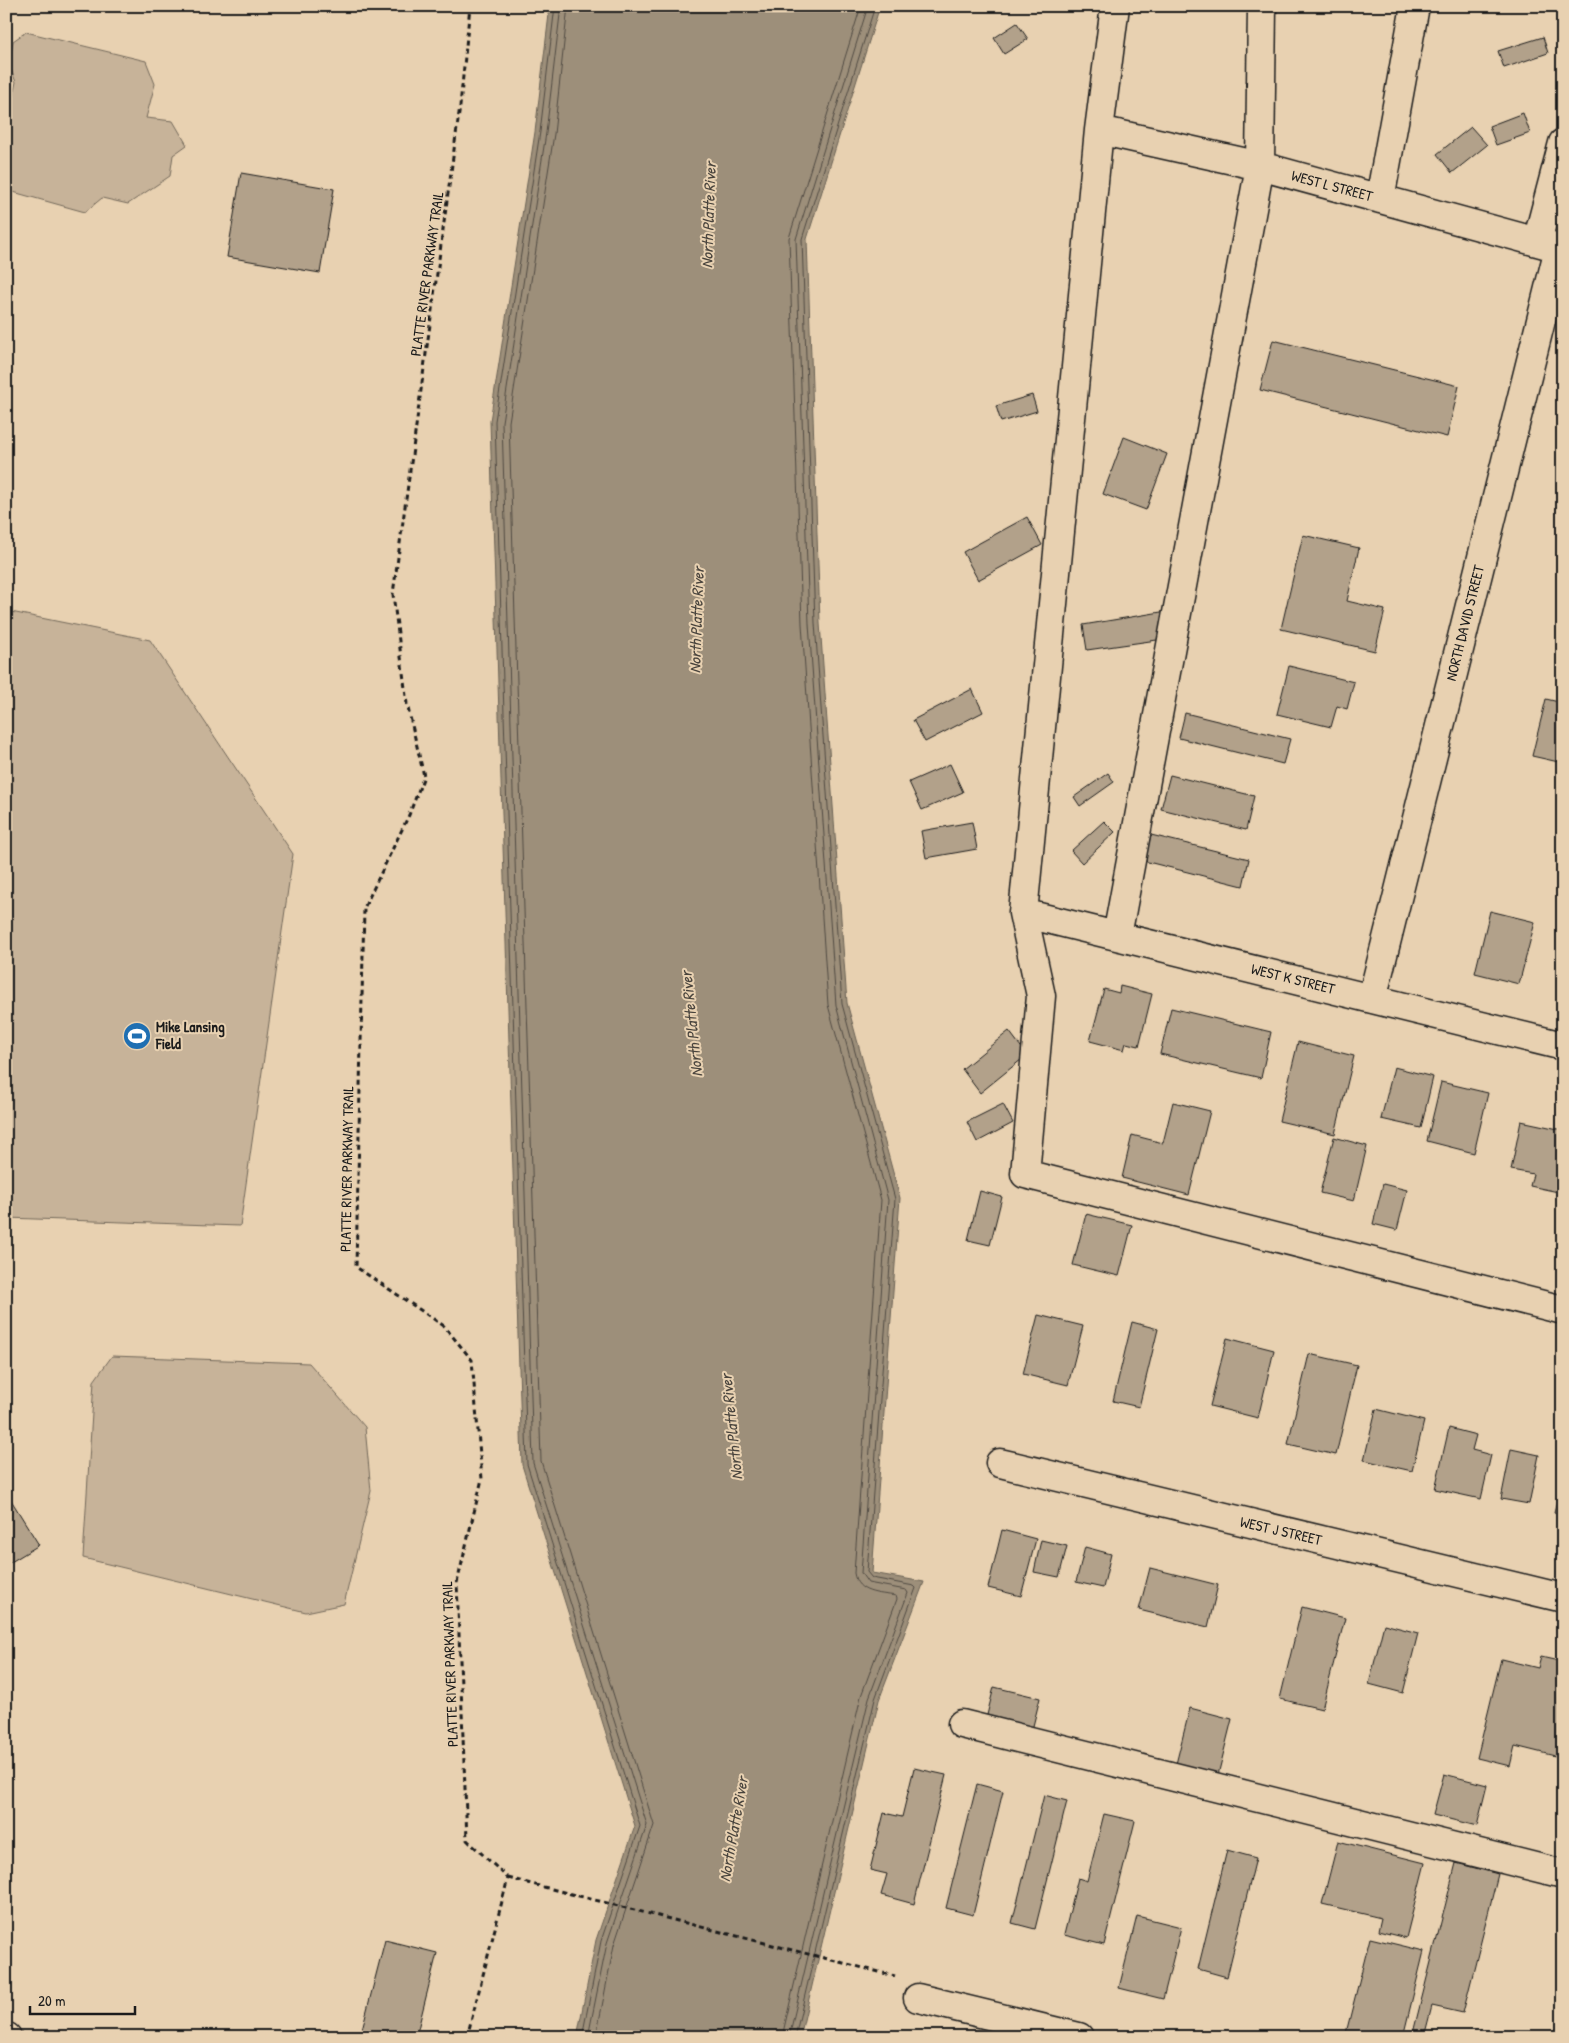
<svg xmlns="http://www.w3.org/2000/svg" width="1569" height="2043" viewBox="0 0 1569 2043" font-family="'Patrick Hand',sans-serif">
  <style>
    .green { fill: #c7b399; stroke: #72685a }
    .water { fill: #9d8f7a; stroke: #696154 }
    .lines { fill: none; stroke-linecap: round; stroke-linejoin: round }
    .shore { stroke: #504a42; stroke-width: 1 }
    .building { fill: #b2a18a; stroke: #1c1c1c }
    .minor-casing { stroke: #1c1c1c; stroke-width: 31 }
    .path { stroke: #1c1c1c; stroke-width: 3; stroke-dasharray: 5 4; stroke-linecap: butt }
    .minor { stroke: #e8d1b1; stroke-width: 28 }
    .labels { text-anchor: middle; stroke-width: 4; stroke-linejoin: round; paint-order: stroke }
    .street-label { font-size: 15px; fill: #1c1c1c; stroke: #e8d1b1 }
    .poi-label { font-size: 15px; font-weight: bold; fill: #1c1c1c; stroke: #e8d1b1; text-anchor: start }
    .water-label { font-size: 16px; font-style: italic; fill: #49443d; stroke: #e8d1b1 }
  </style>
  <rect width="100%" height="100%" fill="#e8d1b1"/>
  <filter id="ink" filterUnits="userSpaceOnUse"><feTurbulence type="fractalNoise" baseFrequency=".02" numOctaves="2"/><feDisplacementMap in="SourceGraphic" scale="10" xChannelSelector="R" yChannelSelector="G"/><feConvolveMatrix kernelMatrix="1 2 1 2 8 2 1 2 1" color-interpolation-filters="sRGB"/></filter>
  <g filter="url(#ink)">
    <!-- green -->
    <path class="green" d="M26,32l120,29 9,23 -9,34 27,3 14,24 -14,10 -3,21 -42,28 -26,-6 -17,14 -79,-22v-83l5,-3 5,-22 -7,-17 4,-24z
      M6,611l144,29 143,214 -53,372 -234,-8z
      M112,1356l197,7 56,64 6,64 -27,113 -38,8 -223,-54 11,-177z"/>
    <!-- water -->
    <path class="water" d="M550,6h330l-73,233 13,384 27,380 53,195 -28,375 52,9 -45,118 -79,337h-223l19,-97 39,-114 -113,-361 -32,-1044 45,-289z"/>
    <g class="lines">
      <!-- shore -->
      <path class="shore" d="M555,6l-15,126 -45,289 32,1043 113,362 -39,115 -19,96
        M561,6l-15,127 -44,289 31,1041 114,362 -40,118 -19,94
        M568,6l-14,128 -45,288 32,1039 113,364 -40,120 -18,92
        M782,2037l79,-341 36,-97 -1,-3c-17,-3 -39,-2 -42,-23l27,-373 -53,-195 -26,-381 -13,-386 72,-232
        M789,2037l80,-339 39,-105 -2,-3 -38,-7 -7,-10 27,-373 -52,-195 -27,-381 -13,-385 72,-233
        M795,2037l80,-338 41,-111 -2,-2 -42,-8 -5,-6 28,-373 -53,-195 -27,-381 -13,-384 73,-233"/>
    </g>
    <!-- building -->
    <path class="building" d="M1017,23l11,16 -24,15 -10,-16z
      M1543,37l5,16 -44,15 -6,-17z
      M1523,113l7,20 -34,12 -7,-19z
      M1471,127l16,18 -35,28 -15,-19z
      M241,173l93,16 -14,84 -93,-16z
      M1273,340l186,46 -12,51 -187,-47z
      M1032,395l5,16 -36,11 -5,-16z
      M1124,437l43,17 -21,56 -43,-16z
      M1027,517l15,28 -64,35 -15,-28z
      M1303,535l56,13 -12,53 38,9 -10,41 -94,-22z
      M1167,611l4,27 -84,12 -4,-25z
      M1289,666l65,16 -7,27 -10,-3 -6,21 -54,-13z
      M972,689l11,23 -58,30 -12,-22z
      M1546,699l17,4v60l-31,-7z
      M1185,713l105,26 -7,25 -104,-26z
      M950,764l13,28 -41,18 -13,-28z
      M1108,773l6,9 -34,24 -6,-9z
      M1170,775l84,21 -8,34 -85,-21z
      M1104,821l11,11 -33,31 -11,-12z
      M972,822l5,27 -51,9 -5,-27z
      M1151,835l98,24 -6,27 -99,-25z
      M1490,911l45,11 -16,62 -44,-11z
      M1120,986l32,8 -13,52 -13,-3 -2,7 -34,-9 14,-52 15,4z
      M1171,1008l100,24 -10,46 -101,-24z
      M1009,1031l18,24 -47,38 -18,-24z
      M1298,1042l56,14 -19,78 -56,-13z
      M1394,1067l39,10 -12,51 -40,-9z
      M1441,1082l47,11 -14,60 -47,-12z
      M1173,1102l37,9 -21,84 -67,-17 10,-43 31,8z
      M1003,1104l10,19 -36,19 -10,-20z
      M1521,1121l42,9v63l-33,-7 3,-12 -22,-4z
      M1334,1137l33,9 -13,55 -34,-8z
      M1383,1184l24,6 -10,40 -24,-6z
      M980,1191l22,6 -12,48 -22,-5z
      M1086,1214l46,11 -13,51 -46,-11z
      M1038,1315l45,11 -15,59 -45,-11z
      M1132,1322l26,7 -19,78 -26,-6z
      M1227,1338l47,12 -16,68 -48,-12z
      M1309,1354l48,11 -21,90 -48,-11z
      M1376,1409l48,12 -12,50 -48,-11z
      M1449,1428l27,7 -4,15 19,5 -10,44 -46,-10z
      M1511,1449l28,6 -10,49 -28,-5z
      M1563,1478v36l-9,-2z
      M6,1492l33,53 -33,20z
      M1002,1530l34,9 -15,57 -33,-8z
      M1041,1540l26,6 -8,31 -25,-5z
      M1085,1547l26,7 -8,34 -27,-6z
      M1150,1568l68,17 -10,42 -69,-17z
      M1302,1607l43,11 -23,91 -42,-10z
      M1384,1624l34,9 -15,60 -34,-9z
      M1541,1657l22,5v96l-48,-12 -5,20 -33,-8 24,-99 37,9z
      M994,1687l46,11 -9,36 -46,-11z
      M1190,1708l42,11 -14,56 -42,-11z
      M914,1768l32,7 -32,129 -33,-9 6,-21 -17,-4 14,-57 18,4z
      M1444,1774l43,11 -10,41 -44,-11z
      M977,1784l26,7 -30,124 -27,-7z
      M1044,1795l23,6 -32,128 -23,-6z
      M1104,1814l31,7 -31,124 -40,-10 14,-57 9,3z
      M1338,1841l87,22 -19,75 -28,-7 3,-13 -59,-14z
      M1227,1850l29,8 -29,119 -29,-8z
      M1456,1863l42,11 -35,139 -31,-7 -8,31h-12z
      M1137,1916l44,11 -18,72 -44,-11z
      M1370,1938l54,13 -21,86h-58z
      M385,1940l52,13 -21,84h-56z"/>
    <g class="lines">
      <defs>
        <path id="minor" d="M1115,6l-16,124 -76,783 18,83 -16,178 538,136
          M1099,130l161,36 303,83
          M1380,199l35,-193
          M1537,242l26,-99
          M1023,913l540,133
          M1117,936l143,-770 2,-160
          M1372,999l187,-751
          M1000,1463l563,135
          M962,1724l601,150
          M918,1998l161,39
          M6,2037h1"/>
      </defs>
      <!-- minor casing -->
      <use href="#minor" class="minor-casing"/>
      <!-- path -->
      <path class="path" d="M508,1878l387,98
        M467,2037l41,-159 -41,-38 -10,-257 25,-104 -10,-119 -28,-34 -88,-59 8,-359 45,-93 15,-39 -17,-72 -14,-110 67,-488 10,-100"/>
      <!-- minor -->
      <use href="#minor" class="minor"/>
    </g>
  </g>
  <!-- icons -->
  <defs>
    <symbol id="stadium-disc" viewBox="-11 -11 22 22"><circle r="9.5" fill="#1f6fb2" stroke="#e8d1b1"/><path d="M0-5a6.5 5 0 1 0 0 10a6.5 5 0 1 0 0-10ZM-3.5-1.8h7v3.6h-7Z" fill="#fff"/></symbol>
  </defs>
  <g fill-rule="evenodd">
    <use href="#stadium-disc" x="121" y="1020" width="32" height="32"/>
  </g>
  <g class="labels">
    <!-- street labels -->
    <g class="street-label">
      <text transform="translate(1332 186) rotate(15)" y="5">WEST L STREET</text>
      <text transform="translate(427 274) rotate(-82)" y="5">PLATTE RIVER PARKWAY TRAIL</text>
      <text transform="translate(1465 623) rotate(-76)" y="5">NORTH DAVID STREET</text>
      <text transform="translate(1293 979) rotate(14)" y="5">WEST K STREET</text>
      <text transform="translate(347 1169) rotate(-89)" y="5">PLATTE RIVER PARKWAY TRAIL</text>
      <text transform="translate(1281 1531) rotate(13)" y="5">WEST J STREET</text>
      <text transform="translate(450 1664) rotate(-92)" y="5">PLATTE RIVER PARKWAY TRAIL</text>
    </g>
    <!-- poi labels -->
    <g class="poi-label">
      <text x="156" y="1032">Mike Lansing<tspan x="156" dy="17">Field</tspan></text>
    </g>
    <!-- water labels -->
    <g class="water-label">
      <text transform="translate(708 215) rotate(-88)" y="6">North Platte River</text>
      <text transform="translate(696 620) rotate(-88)" y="6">North Platte River</text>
      <text transform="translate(691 1024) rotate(-96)" y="6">North Platte River</text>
      <text transform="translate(731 1427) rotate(-96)" y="6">North Platte River</text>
      <text transform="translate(733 1829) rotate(-80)" y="6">North Platte River</text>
    </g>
  </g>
  <!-- margin -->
  <rect width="1569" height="2043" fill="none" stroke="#e8d1b1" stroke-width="25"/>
  <rect x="12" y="12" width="1544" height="2018" fill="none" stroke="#1c1c1c" stroke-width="2" filter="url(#ink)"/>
  <!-- scale -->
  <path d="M30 2006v8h105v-8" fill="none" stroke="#1c1c1c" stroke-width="2.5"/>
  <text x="38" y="2006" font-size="15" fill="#1c1c1c" stroke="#e8d1b1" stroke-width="4" paint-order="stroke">20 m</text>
</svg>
